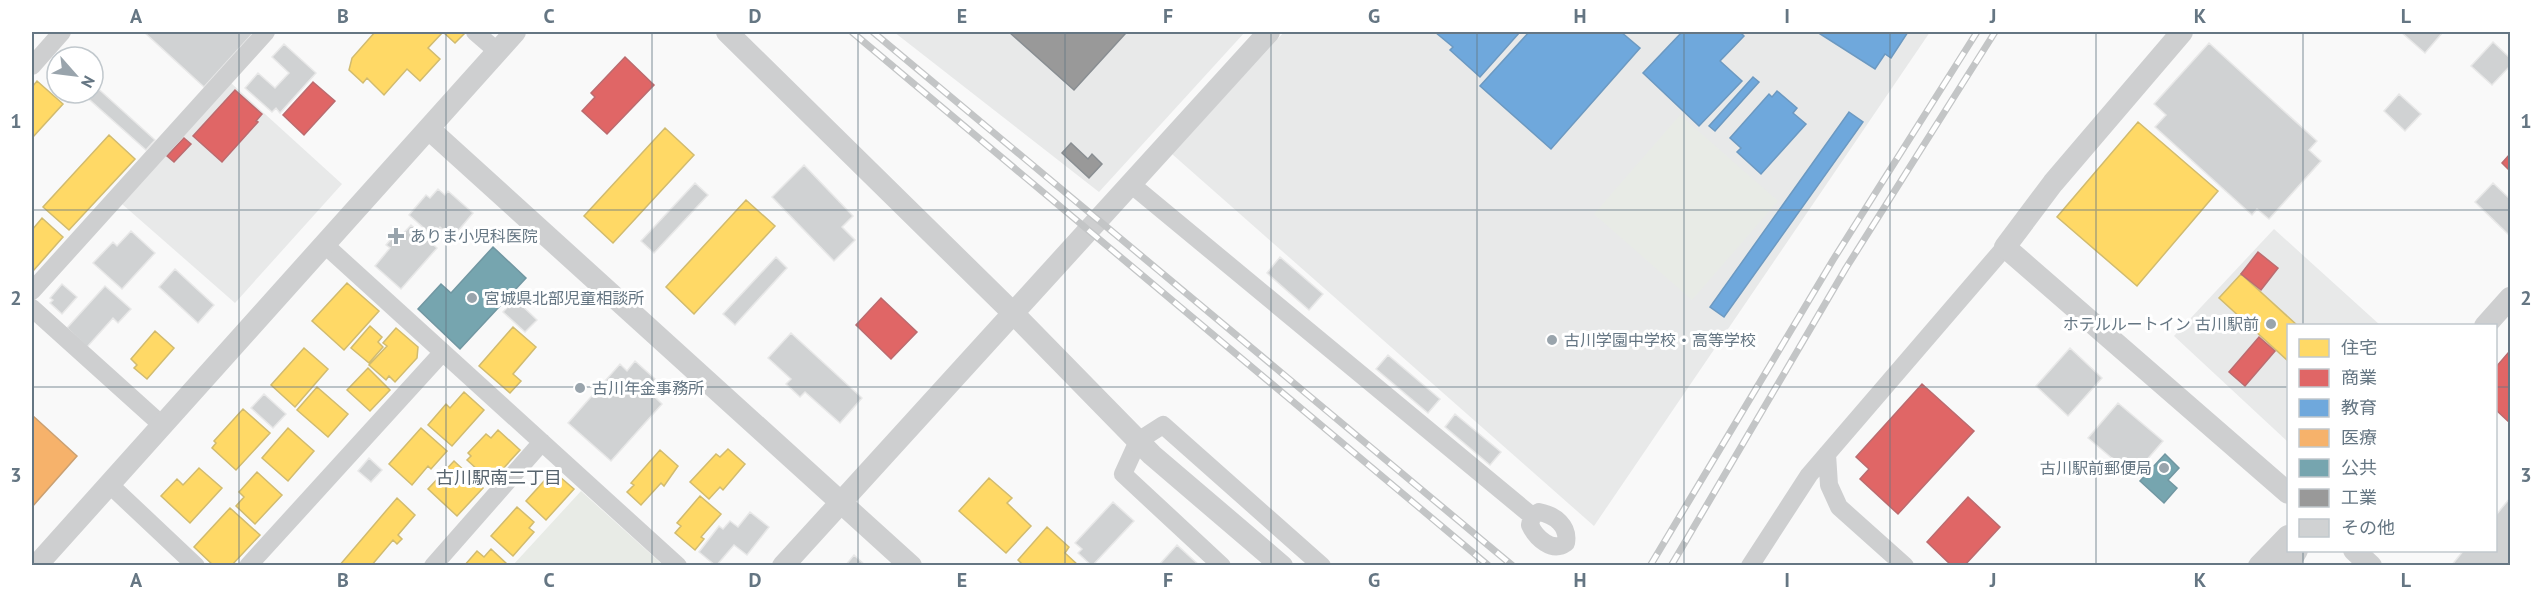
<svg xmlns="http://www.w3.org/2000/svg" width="2542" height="597" viewBox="0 0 2542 597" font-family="'PT Sans','Noto Sans JP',sans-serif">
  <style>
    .built { fill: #e8e9e9 }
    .green { fill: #e8ebe6 }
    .homes { fill: #ffd966; stroke: #d1bb6f; stroke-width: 1.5 }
    .shops { fill: #e06666; stroke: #bb6b6f; stroke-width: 1.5 }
    .schools { fill: #6fa8dc; stroke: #6c99c1; stroke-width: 1.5 }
    .health { fill: #f6b26b; stroke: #caa072; stroke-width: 1.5 }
    .public { fill: #76a5af; stroke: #7197a2; stroke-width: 1.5 }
    .industry { fill: #999; stroke: #898e92; stroke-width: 1.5 }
    .building { fill: #d0d2d3; stroke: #e8e8e8; stroke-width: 1.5 }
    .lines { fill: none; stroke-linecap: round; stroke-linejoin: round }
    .minor { stroke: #cecfd0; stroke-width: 18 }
    .tertiary { stroke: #cecfd0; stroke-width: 22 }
    .rail-casing { stroke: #c3c5c6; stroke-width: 7 }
    .rail { stroke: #fff; stroke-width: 4.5; stroke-dasharray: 14; stroke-linecap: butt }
    .grid { fill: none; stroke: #657683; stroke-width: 1.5; stroke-opacity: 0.55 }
    .poi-dot { fill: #99a4ac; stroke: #fff; stroke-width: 2 }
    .labels { text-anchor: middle; stroke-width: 6; stroke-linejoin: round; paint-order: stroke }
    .poi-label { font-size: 16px; fill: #657683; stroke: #fff; text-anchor: start }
    .neighbourhood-label { font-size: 18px; fill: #57646e; stroke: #fff }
    .neatline { fill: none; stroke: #657683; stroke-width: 2 }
    .grid-label { font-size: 20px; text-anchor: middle; font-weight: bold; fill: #657683 }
  </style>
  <rect width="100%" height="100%" fill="#f9f9f9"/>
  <!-- built -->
  <path class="built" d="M894,32h351l-146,160z
    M1284,32h646l-336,494 -422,-372z
    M231,83l111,101 -107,119 -113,-99z
    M2274,229l106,96 -92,1v116l-114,-106z"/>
  <!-- green -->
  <path class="green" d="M1680,115l98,86 -86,99 -98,-86z
    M581,491l82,74h-150z"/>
  <!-- homes -->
  <path class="homes" d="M375,32h91l-11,11 -12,-11 -15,16 12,11 -20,22 -13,-12 -23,26 -17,-17 -4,5 -14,-13 3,-12z
    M37,81l26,23 -31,34v-51z
    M2138,122l80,69 -81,95 -80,-69z
    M665,128l29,27 -81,88 -29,-27z
    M109,135l26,24 -66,71 -26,-23z
    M746,200l29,26 -81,88 -28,-27z
    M42,218l21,19 -30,34 -1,-41z
    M2241,274l57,52h-10v35l-69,-63z
    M347,283l32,28 -35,39 -32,-29z
    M370,326l12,11 -4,5 5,5 -14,16 -18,-15z
    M513,327l23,20 -23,27 8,7 -11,12 -31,-27z
    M396,328l22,19 -1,11 -22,24 -6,-6 -3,4 -17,-15 18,-19 -4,-3z
    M155,331l19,17 -27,31 -13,-11 3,-3 -6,-6z
    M304,348l24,21 -33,38 -24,-22z
    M368,368l22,22 -20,21 -23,-21z
    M317,387l31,27 -20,23 -31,-27z
    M464,392l20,18 -32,36 -24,-21 18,-21 4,4z
    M243,409l27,24 -34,37 -24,-22 4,-5 -2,-2z
    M288,428l26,23 -26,30 -26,-23z
    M421,428l26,23 -16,18 -3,-3 -16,19 -23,-21z
    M498,430l22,20 -29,32 -24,-22 4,-4 -3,-3 18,-19 5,4z
    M728,449l17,15 -22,26 -3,-3 -11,12 -19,-17 26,-28 4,3z
    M660,450l18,16 -14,20 -3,-3 -20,22 -14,-13 7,-7 -3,-2z
    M454,461l29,27 -26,28 -29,-27z
    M199,468l23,20 -32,35 -29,-27 16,-17 6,6z
    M553,471l21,18 -28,31 -20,-19z
    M257,472l25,23 -27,29 -19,-18 8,-9 -5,-5z
    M989,478l23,20 -5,5 24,23 -25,27 -47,-42z
    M700,496l21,18 -20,23 3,2 -9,11 -20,-17 6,-7 -4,-3z
    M397,498l18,17 -17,20 4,4 -5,5 -4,-4 -22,26h-32z
    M517,507l17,15 -5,6 5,4 -21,24 -22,-20z
    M230,508l30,27 -29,31h-17l-20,-19z
    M1047,527l22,20 -4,6 14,13h-55l-6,-6z
    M491,549l16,15 -2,2h-41l13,-15 7,6z"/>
  <!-- shops -->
  <path class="shops" d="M625,57l29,28 -47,49 -25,-23 13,-14 -4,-4z
    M313,82l22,19 -31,34 -21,-20z
    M235,90l27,24 -6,7 2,1 -36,40 -29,-26z
    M184,138l7,6 -17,18 -7,-6z
    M2510,154v17l-8,-8z
    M2258,252l20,16 -17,22 -20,-16z
    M881,298l36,34 -26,27 -35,-34z
    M2259,337l16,14 -30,35 -16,-14z
    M2508,353l2,2v68l-14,-13v-43z
    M1922,384l52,47 -76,83 -38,-35 9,-10 -13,-12z
    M1968,497l32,30 -36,39h-12l-25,-24z"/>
  <!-- schools -->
  <path class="schools" d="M1435,32h85l-40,45 -30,-27 3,-3z
    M1529,32h92l19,16 -89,101 -71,-63z
    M1682,32h58l4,4 -24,25 22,20 -43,45 -56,-53z
    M1817,32h91l-17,26 -6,-4 -10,15z
    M1753,77l6,5 -44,49 -6,-5z
    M1777,91l20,17 -4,5 13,11 -45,50 -24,-22 4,-4 -11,-10 39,-44 3,3z
    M1849,112l14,10 -139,195 -14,-10z"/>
  <!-- health -->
  <path class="health" d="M32,415l45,41 -45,51z"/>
  <!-- public -->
  <path class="public" d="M493,247l33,31 -66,71 -42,-40 23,-25 10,9z
    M2165,454l14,14 -11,12 9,8 -13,15 -24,-22z"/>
  <!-- industry -->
  <path class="industry" d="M1009,32h114l2,2 -51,56z
    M1071,143l17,16 4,-5 10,10 -13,14 -27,-25z"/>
  <!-- building -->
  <path class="building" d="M144,32h110l-50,55z
    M2401,32h42l-18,21z
    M2493,42l17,16v8l-18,19 -21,-19z
    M2209,43l108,98 -8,9 12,11 -52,58 -12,-10 -5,6 -97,-88 11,-12 -12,-11z
    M284,44l32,29 -36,40 -4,-5 -4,4 -27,-24 13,-15 17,15 14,-15 -17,-16z
    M93,84l62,56 -9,10 -64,-57h11z
    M2399,94l22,20 -16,17 -21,-20z
    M804,165l49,51 -11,11 13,13 -21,21 -62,-64z
    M695,183l13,12 -54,58 -13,-12z
    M2493,183l17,16v37l-35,-34z
    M438,189l7,6 3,-4 25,22 -21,25 -12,-11 -7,9 -24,-21 17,-20 4,3z
    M411,225l26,23 -36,41 -26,-23 15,-18 -4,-3 7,-8 4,3z
    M131,231l24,22 -33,36 -29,-26 20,-21 4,4z
    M776,257l11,11 -52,57 -12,-11z
    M1280,257l43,37 -14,16 -42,-37z
    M175,269l39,36 -16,18 -39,-36z
    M62,284l15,13 -15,17 -12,-11 3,-3 -3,-2z
    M105,286l26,23 -13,14 -5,-5 -26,29 -20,-19z
    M515,299l22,21 -12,12 -22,-20z
    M791,333l71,65 -22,25 -35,-31 -5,5 -14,-13 5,-5 -23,-21z
    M2070,348l32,30 -34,38 -32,-30z
    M1388,355l52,44 -12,14 -52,-44z
    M635,361l29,26 -9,10 7,7 -51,57 -43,-38 52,-59 7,7z
    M264,394l22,20 -13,14 -22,-20z
    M2118,403l45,38 -30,35 -45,-38z
    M1455,414l46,38 -11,13 -45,-38z
    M369,458l13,12 -11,12 -13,-11z
    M2510,498v68h-59l13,-16h32v-35z
    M1113,502l21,19 -42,45 -14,-13 4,-4 -7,-6z
    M750,512l19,15 -22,28 -13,-10 -18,21 -17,-14 20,-26 4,3 7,-8 8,6z
    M1177,545l23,21h-42z
    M854,555l12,11h-21z"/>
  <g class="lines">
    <!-- minor -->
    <path class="minor" d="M475,32l22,19
      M32,66l30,-34
      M1132,185l400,331
      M325,245l353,321
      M32,291l234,-259
      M32,308l131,118
      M1827,454l2,31 10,22 66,59
      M109,484l87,82
      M1539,512c16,3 30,14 27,31 -14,10 -30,-5 -36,-18l2,-9z
      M248,566l194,-213
      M433,566l109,-124
      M1222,566l-99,-92 15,-33 25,-16 159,141
      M1750,566l59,-91 196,-228"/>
    <!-- tertiary -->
    <path class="tertiary" d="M727,32l287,282 138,141 130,111
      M2182,32l-129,151 -48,64 283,246
      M429,129l482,437
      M2485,326l25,-28
      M2354,550l17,16
      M36,566l479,-534
      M783,566l486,-534
      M2259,566l29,-30
      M2288,566l9,-16"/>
    <defs>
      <path id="rail" d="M852,32l637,534
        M873,32l640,534
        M1650,566l183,-306 144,-228
        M1671,566l175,-298 149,-236"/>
    </defs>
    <!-- rail casing -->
    <use href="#rail" class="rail-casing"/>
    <!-- rail -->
    <use href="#rail" class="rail"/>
  </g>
  <!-- grid -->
  <path class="grid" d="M239,32v534M446,32v534M652,32v534M858,32v534M1065,32v534M1271,32v534M1477,32v534M1684,32v534M1890,32v534M2096,32v534M2303,32v294M32,210h2478M32,387h2256M2496,387h14M2303,550v16"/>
  <!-- markers -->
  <g class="poi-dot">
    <path d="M393 227h6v6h6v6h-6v6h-6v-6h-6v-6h6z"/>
    <circle cx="472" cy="298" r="6"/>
    <circle cx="2271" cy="324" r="6"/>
    <circle cx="1552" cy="340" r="6"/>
    <circle cx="580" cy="388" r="6"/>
    <circle cx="2164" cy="468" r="6"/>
  </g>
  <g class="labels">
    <!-- poi labels -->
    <g class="poi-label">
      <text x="410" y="242">ありま小児科医院</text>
      <text x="484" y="304">宮城県北部児童相談所</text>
      <text x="2259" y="330" text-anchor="end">ホテルルートイン 古川駅前</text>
      <text x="1564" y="346">古川学園中学校・高等学校</text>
      <text x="592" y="394">古川年金事務所</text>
      <text x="2152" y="474" text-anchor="end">古川駅前郵便局</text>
    </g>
    <!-- neighbourhood labels -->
    <g class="neighbourhood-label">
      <text x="499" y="484">古川駅南二丁目</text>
    </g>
  </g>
  <!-- border -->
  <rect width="2542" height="597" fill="none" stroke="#ffffff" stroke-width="66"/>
  <!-- legend -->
  <rect x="2287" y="324" width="210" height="228" fill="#ffffff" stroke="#c1c8cd" stroke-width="1.5"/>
  <rect x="2299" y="339" width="30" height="18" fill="#ffd966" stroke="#c1c8cd" stroke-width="1.5"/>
  <text x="2341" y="354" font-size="18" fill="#657683">住宅</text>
  <rect x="2299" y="369" width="30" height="18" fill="#e06666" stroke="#c1c8cd" stroke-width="1.5"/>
  <text x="2341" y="384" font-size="18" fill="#657683">商業</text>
  <rect x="2299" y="399" width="30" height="18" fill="#6fa8dc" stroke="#c1c8cd" stroke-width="1.5"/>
  <text x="2341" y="414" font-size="18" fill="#657683">教育</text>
  <rect x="2299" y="429" width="30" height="18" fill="#f6b26b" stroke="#c1c8cd" stroke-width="1.5"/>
  <text x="2341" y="444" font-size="18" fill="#657683">医療</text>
  <rect x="2299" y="459" width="30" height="18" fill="#76a5af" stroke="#c1c8cd" stroke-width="1.5"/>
  <text x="2341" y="474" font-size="18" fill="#657683">公共</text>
  <rect x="2299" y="489" width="30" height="18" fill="#999999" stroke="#c1c8cd" stroke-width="1.5"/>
  <text x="2341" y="504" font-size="18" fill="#657683">工業</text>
  <rect x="2299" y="519" width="30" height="18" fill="#d0d2d3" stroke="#c1c8cd" stroke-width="1.5"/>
  <text x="2341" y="534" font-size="18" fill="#657683">その他</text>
  <!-- north arrow -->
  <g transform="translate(75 75) rotate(118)"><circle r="28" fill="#ffffff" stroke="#c1c8cd" stroke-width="1.5"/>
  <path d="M0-4.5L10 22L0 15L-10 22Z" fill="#99a4ac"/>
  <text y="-9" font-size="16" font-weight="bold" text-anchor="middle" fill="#657683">N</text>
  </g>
  <rect x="33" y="33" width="2476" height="531" class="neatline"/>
  <g class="grid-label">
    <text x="136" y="23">A</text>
    <text x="343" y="23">B</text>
    <text x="549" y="23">C</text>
    <text x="755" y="23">D</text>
    <text x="962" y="23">E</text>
    <text x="1168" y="23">F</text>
    <text x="1374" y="23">G</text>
    <text x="1580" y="23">H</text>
    <text x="1787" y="23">I</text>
    <text x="1993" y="23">J</text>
    <text x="2200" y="23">K</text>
    <text x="2406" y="23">L</text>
    <text x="16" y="128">1</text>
    <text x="2526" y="128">1</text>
    <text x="16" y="305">2</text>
    <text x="2526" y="305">2</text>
    <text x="16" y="482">3</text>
    <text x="2526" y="482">3</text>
    <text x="136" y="587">A</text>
    <text x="343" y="587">B</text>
    <text x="549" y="587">C</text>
    <text x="755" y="587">D</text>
    <text x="962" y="587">E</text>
    <text x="1168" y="587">F</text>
    <text x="1374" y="587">G</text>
    <text x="1580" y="587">H</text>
    <text x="1787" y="587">I</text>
    <text x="1993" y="587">J</text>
    <text x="2200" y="587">K</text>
    <text x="2406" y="587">L</text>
  </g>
</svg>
